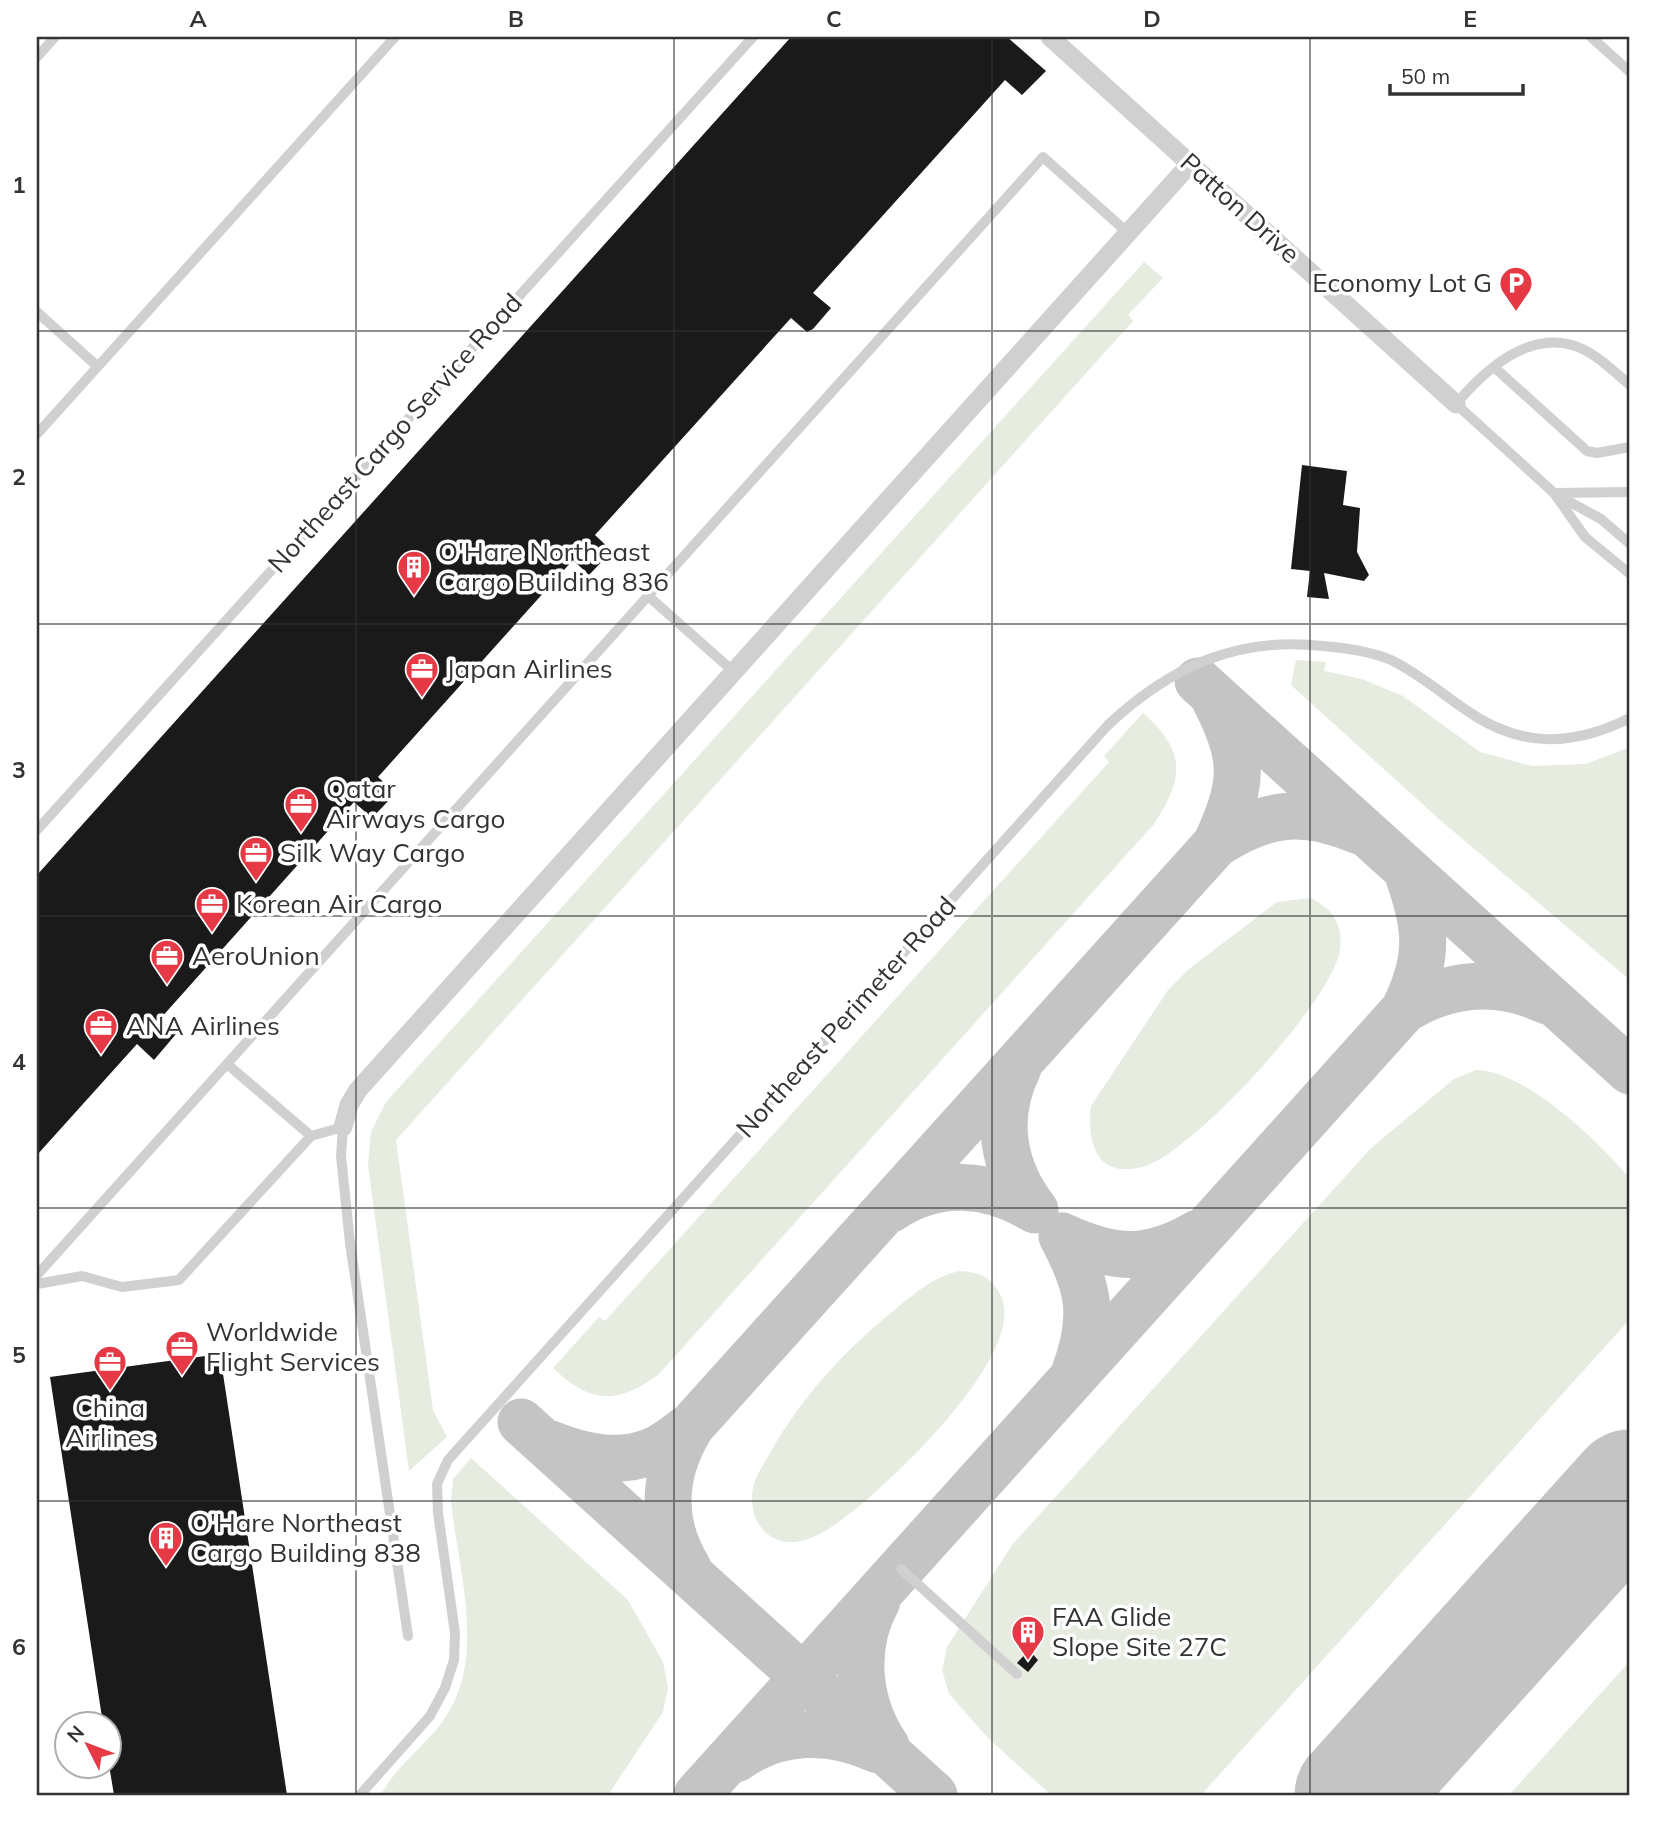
<svg xmlns="http://www.w3.org/2000/svg" width="1667" height="1832" viewBox="0 0 1667 1832" font-family="Mulish,sans-serif">
  <style>
    .green { fill: #e6ecdf }
    .lines { fill: none; stroke-linecap: round; stroke-linejoin: round }
    .taxiway { stroke: #c4c4c4; stroke-width: 47 }
    .runway { stroke: #c4c4c4; stroke-width: 121 }
    .building { fill: #1a1a1a }
    .service { stroke: #d0d0d0; stroke-width: 10 }
    .minor { stroke: #d0d0d0; stroke-width: 19 }
    .grid { fill: none; stroke: #333; stroke-width: 2; stroke-opacity: 0.55 }
    .labels { text-anchor: middle; stroke-width: 7; stroke-linejoin: round; paint-order: stroke }
    .street-label { font-size: 26px; fill: #333; stroke: #fff }
    .poi-label { font-size: 26px; fill: #333; stroke: #fff; text-anchor: start }
    .neatline { fill: none; stroke: #333; stroke-width: 2.5 }
    .grid-label { font-size: 23px; text-anchor: middle; font-weight: bold; fill: #333 }
  </style>
  <rect width="100%" height="100%" fill="#fff"/>
  <!-- green -->
  <path class="green" d="M1144,262l19,16 -35,37 5,6 -737,819 37,270 14,27 -38,34 -41,-306 3,-33 15,-30z
    M1296,660l30,2 -2,9 38,8 41,17 77,56 52,14 54,-2 44,-17v233l-190,-160 -149,-135z
    M1143,713c44,39 41,65 11,111l-495,550c-42,31 -68,30 -106,-6l46,-51 6,4 504,-559 -5,-6z
    M1311,898c21,11 32,25 29,51 -5,49 -144,199 -192,216 -49,17 -62,-19 -57,-59l77,-116 21,-21 88,-67z
    M1476,1070c48,0 124,72 154,109v140l-429,476h-150l-61,-55 -41,-46 -7,-24 5,-23 65,-102 359,-397 83,-69z
    M959,1271c20,1 33,6 42,25 26,57 -103,178 -143,211 -17,13 -33,27 -53,33 -38,11 -60,-23 -51,-56 3,-11 12,-23 17,-33 32,-55 72,-99 121,-139 22,-18 39,-34 67,-41z
    M471,1458l157,142 35,62 5,26 -5,24 -55,83h-227c14,-28 44,-49 62,-74 45,-64 15,-149 8,-220l2,-22z
    M1630,1661v134h-121z"/>
  <g class="lines">
    <!-- taxiway -->
    <path class="taxiway" d="M1198,681l432,390
      M1215,700c31,59 28,85 1,144 51,-33 87,-36 143,-13
      M1404,1010c45,-28 94,-32 143,-9
      M891,1209c46,-31 98,-27 144,1 -33,-42 -41,-93 -17,-142
      M1074,1374c21,-56 16,-86 -12,-138 52,24 86,26 136,-3
      M521,1422l413,373
      M692,1425l524,-581
      M548,1443c33,13 67,22 102,9 15,-5 29,-18 42,-27 -29,46 -33,96 -4,143
      M877,1601c-25,46 -20,102 9,145
      M736,1759c43,-31 95,-31 142,-9
      M697,1795l707,-785c27,-55 22,-83 3,-139"/>
    <!-- runway -->
    <path class="runway" d="M1355,1795l275,-305"/>
  </g>
  <!-- building -->
  <path class="building" d="M791,37h216l39,34 -24,24 -17,-15 -192,213 18,15 -18,21 -6,3 -16,-14 -196,217 17,16 -23,24 -16,-15 -195,217 16,15 -3,6 -19,20 -18,-16 -194,217 16,15 -22,26 -17,-16 -100,111v-280z
    M1302,465l45,6 -4,34 17,3 -3,44 12,23 -5,6 -40,-8 5,26 -22,-2 3,-26 -19,-2z
    M220,1354l67,441h-173l-6,-36v-35h-5l-53,-347z
    M1029,1650l9,10 -10,12 -11,-9z"/>
  <g class="lines">
    <!-- service -->
    <path class="service" d="M1591,37l39,35
      M37,57l18,-20
      M37,312l60,54
      M1494,367l93,84 10,2 33,-6
      M1630,385c-17,-14 -36,-34 -58,-40 -46,-13 -89,27 -116,59l98,89 31,44 45,37
      M37,434l358,-397
      M1557,493l73,-1
      M1557,495l44,24 29,25
      M647,595l87,77
      M37,830l716,-793
      M311,1136l32,-9 -2,29 9,87 58,393
      M37,1275l1006,-1118 85,76
      M37,1284l45,-8 40,11 57,-7 132,-144 -84,-72
      M901,1569l116,105
      M360,1795l70,-79 15,-28 9,-28 1,-27 -17,-120 -1,-29 11,-24 660,-735c62,-58 129,-89 215,-79 23,2 47,5 68,14 27,13 50,33 75,50 54,38 106,37 164,8"/>
    <!-- minor -->
    <path class="minor" d="M1050,37l406,367
      M343,1127l6,-22 9,-15 832,-926"/>
  </g>
  <!-- grid -->
  <path class="grid" d="M356,37v1758M674,37v1758M992,37v1758M1310,37v1758M37,331h1593M37,624h1593M37,916h1593M37,1208h1593M37,1501h1593"/>
  <!-- icons -->
  <defs>
    <symbol id="parking-pin" viewBox="-11 -11 22 30"><path d="M0 17L-7.5 6A9.5 9.5 0 1 1 7.5 6Z" fill="#e63946" stroke="#fff"/><path d="M-3.5-5.5H1a3.5 3.5 0 0 1 0 7H-1V5.5H-3.5ZM-1-3.4V-.6H.8a1.4 1.4 0 0 0 0-2.8Z" fill="#fff"/></symbol>
    <symbol id="building-pin" viewBox="-11 -11 22 30"><path d="M0 17L-7.5 6A9.5 9.5 0 1 1 7.5 6Z" fill="#e63946" stroke="#fff"/><path d="M-4-6H4V6H1V3H-1V6H-4ZM-2.5-4.3h1.7v1.8h-1.7ZM.8-4.3h1.7v1.8H.8ZM-2.5-1h1.7V.8h-1.7ZM.8-1h1.7V.8H.8Z" fill="#fff"/></symbol>
    <symbol id="office-pin" viewBox="-11 -11 22 30"><path d="M0 17L-7.5 6A9.5 9.5 0 1 1 7.5 6Z" fill="#e63946" stroke="#fff"/><path d="M-6-3h4V-5.5h4V-3h4V5H-6ZM-1-4.5V-3h2v-1.5ZM-6 0V1H6V0Z" fill="#fff"/></symbol>
  </defs>
  <g fill-rule="evenodd">
    <use href="#parking-pin" x="1497" y="264" width="38" height="52"/>
    <use href="#building-pin" x="395" y="548" width="38" height="52"/>
    <use href="#office-pin" x="403" y="650" width="38" height="52"/>
    <use href="#office-pin" x="282" y="785" width="38" height="52"/>
    <use href="#office-pin" x="237" y="834" width="38" height="52"/>
    <use href="#office-pin" x="193" y="885" width="38" height="52"/>
    <use href="#office-pin" x="148" y="937" width="38" height="52"/>
    <use href="#office-pin" x="82" y="1007" width="38" height="52"/>
    <use href="#office-pin" x="163" y="1328" width="38" height="52"/>
    <use href="#office-pin" x="91" y="1343" width="38" height="52"/>
    <use href="#building-pin" x="147" y="1519" width="38" height="52"/>
    <use href="#building-pin" x="1009" y="1613" width="38" height="52"/>
  </g>
  <g class="labels">
    <!-- street labels -->
    <g class="street-label">
      <text transform="translate(1240 208) rotate(42)" y="9">Patton Drive</text>
      <text transform="translate(395 433) rotate(-48)" y="9">Northeast Cargo Service Road</text>
      <text transform="translate(846 1017) rotate(-48)" y="9">Northeast Perimeter Road</text>
    </g>
    <!-- poi labels -->
    <g class="poi-label">
      <text x="1492" y="292" text-anchor="end">Economy Lot G</text>
      <text x="438" y="561">O'Hare Northeast<tspan x="438" dy="30">Cargo Building 836</tspan></text>
      <text x="446" y="678">Japan Airlines</text>
      <text x="326" y="798">Qatar<tspan x="326" dy="30">Airways Cargo</tspan></text>
      <text x="280" y="862">Silk Way Cargo</text>
      <text x="236" y="913">Korean Air Cargo</text>
      <text x="192" y="965">AeroUnion</text>
      <text x="126" y="1035">ANA Airlines</text>
      <text x="206" y="1341">Worldwide<tspan x="206" dy="30">Flight Services</tspan></text>
      <text x="110" y="1417" text-anchor="middle">China<tspan x="110" dy="30">Airlines</tspan></text>
      <text x="190" y="1532">O'Hare Northeast<tspan x="190" dy="30">Cargo Building 838</tspan></text>
      <text x="1052" y="1626">FAA Glide<tspan x="1052" dy="30">Slope Site 27C</tspan></text>
    </g>
  </g>
  <!-- border -->
  <rect width="1667" height="1832" fill="none" stroke="#ffffff" stroke-width="77"/>
  <!-- north arrow -->
  <g transform="translate(88 1745) rotate(312)"><circle r="33" fill="#ffffff" stroke="#adadad" stroke-width="2"/>
  <path d="M0-5L12 26L0 18L-12 26Z" fill="#e63946"/>
  <text y="-10" font-size="19" font-weight="bold" text-anchor="middle" fill="#333333">N</text>
  </g>
  <!-- scale -->
  <path d="M1390 84v10h133v-10" fill="none" stroke="#333333" stroke-width="3.5"/>
  <text x="1401" y="84" font-size="21" fill="#333333" stroke="#ffffff" stroke-width="5" paint-order="stroke">50 m</text>
  <rect x="38" y="38" width="1590" height="1756" class="neatline"/>
  <g class="grid-label">
    <text x="198" y="27">A</text>
    <text x="516" y="27">B</text>
    <text x="834" y="27">C</text>
    <text x="1152" y="27">D</text>
    <text x="1470" y="27">E</text>
    <text x="19" y="193">1</text>
    <text x="19" y="485">2</text>
    <text x="19" y="778">3</text>
    <text x="19" y="1070">4</text>
    <text x="19" y="1363">5</text>
    <text x="19" y="1655">6</text>
  </g>
</svg>
